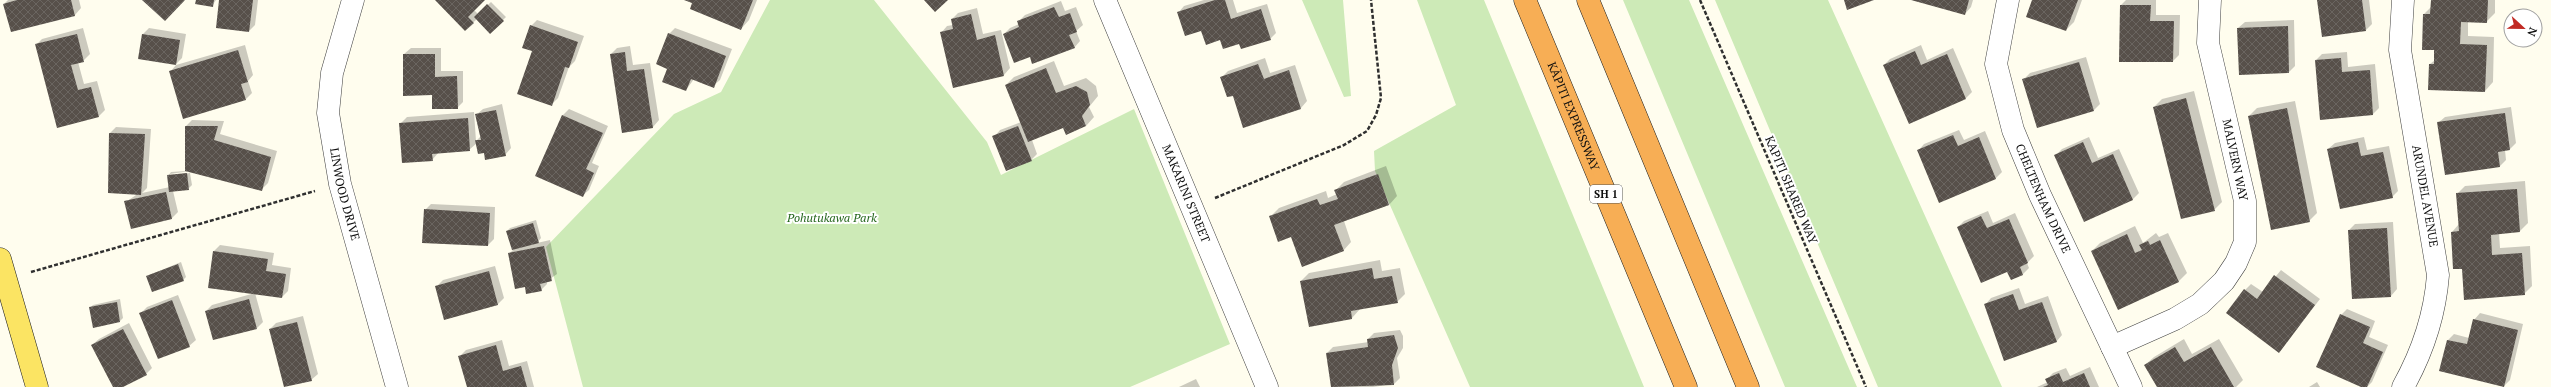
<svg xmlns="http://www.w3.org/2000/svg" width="2551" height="387" viewBox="0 0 2551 387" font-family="'PT Serif',serif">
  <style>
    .green { fill: #cdeab7 }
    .shadow { fill: #0003 }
    .building { fill: url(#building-cross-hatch) }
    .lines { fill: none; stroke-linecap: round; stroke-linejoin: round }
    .minor-casing { stroke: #414141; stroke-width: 23 }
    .major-casing { stroke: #1f1f1f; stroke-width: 23 }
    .highway-casing { stroke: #1f1f1f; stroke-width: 23 }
    .path { stroke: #303030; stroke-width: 2.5; stroke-dasharray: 4 2; stroke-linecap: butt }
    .minor { stroke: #fff; stroke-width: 22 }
    .major { stroke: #fbe463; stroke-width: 22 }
    .highway { stroke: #f7ae55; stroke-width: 22 }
    .labels { text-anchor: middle; stroke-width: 4; stroke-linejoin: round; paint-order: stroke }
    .shield { fill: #fff; stroke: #565656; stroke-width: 1 }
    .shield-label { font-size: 11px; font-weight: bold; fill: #0e0e0e }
    .street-label { font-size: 12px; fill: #0e0e0e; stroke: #fff }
    .park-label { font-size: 12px; font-style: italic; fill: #25671d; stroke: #fff }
  </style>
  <defs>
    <pattern id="building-cross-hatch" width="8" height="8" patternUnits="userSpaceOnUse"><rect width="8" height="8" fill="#57504a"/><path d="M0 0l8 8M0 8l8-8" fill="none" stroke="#6a6560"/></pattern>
  </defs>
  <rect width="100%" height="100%" fill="#fffdee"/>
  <!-- green -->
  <path class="green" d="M770,0h104l113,142 14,33 133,-66 96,235 -100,43h-547l-37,-140 128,-133 47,-22z
    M1302,0h41l8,96 -7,1z
    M1417,0h67l160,387h-174l-95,-216 -1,-20 82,-46z
    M1623,0h66l168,387h-72z
    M1715,0h113l174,387h-124z"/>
  <!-- shadow -->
  <path class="shadow" d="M8,0h71l2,8 -6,7 -64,16 -7,-27z
    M197,0h19l-4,6z
    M220,0h38l-3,25 -6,6z
    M436,0h48l-10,10 4,4 13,-12 15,15 -16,16 -13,-14 -12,11z
    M686,0h71l-8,20 -8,9z
    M1204,0h29l4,13 30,-9 9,29 -6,6 -31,4 -18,-4 -43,-26 6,-7z
    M1913,0h60l-2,7 -6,7z
    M2033,0h49l-8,22 -8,8z
    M2126,0h30v15h24l-1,40 -6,6h-53l1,-56z
    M2318,0h51l3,24 -6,6z
    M2432,0h63v13l-9,9 -18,-1v15l26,1 -1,45 -8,9 -55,-27 5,-4v-11l-11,-35 7,-7z
    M1061,1l4,10 11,-4 7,18 -7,6 4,10 -6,7 -43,8 -27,-22 6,-6 9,-4v-3l6,-6z
    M977,8l6,26 18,-4 9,38 -6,7 -63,-42 6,-7 6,-1 -1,-6 6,-6z
    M537,20l47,16 -9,25 -6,6 -11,31 -6,6 -19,-53 -2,-25z
    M2294,20l1,46 -6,6 -51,-44 7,-6z
    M83,28l7,26 -7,7 -5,1 6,22 13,-3 8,29 -6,6 -63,-71 6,-6z
    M149,28l37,6 -4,24 -6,6 -37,-6 4,-24z
    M675,28l57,21 -12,31 -7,6 -19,-7 -8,11 -17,-22v-34z
    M245,45l8,30 -5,6 4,12 -7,7 -75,-28 6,-7z
    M1921,45l6,15 26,-12 19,44 -6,6 -57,24 -25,-57 6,-6z
    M630,46l3,19 17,-2 9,57 -6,7 -31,5 -11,-78 6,-6z
    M411,48h30v23h22v31l-6,6 -24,-14 -29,-40z
    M2347,52l1,15 27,-3 4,44 -6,6 -52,5 -5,-59 6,-6z
    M2086,57l14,47 -6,6 -70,-31 6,-6z
    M1265,58l5,15 25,-8 12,36 -6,7 -57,19 -11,-32 -11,-18 6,-6z
    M1054,61l10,25 22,-8 10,8 2,10 -9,11 5,10 -8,9 -22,1 -32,13 5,14 -6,6 -37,-23 6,-7 21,-8 -15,-37 8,-8z
    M2194,91l28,111 -8,8 -60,-103 8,-8z
    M2295,101l22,112 -8,8 -60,-105 8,-8z
    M502,104l9,44 -6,7 -21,-4 -7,-8 -8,7 -30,2 -7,8 -32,-36 7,-7 67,-5 2,29 5,-5 -5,-21 7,-6z
    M2511,107l5,36 -6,6 -5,1 1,10 -6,6 -62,-43 7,-6z
    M569,109l39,17 -16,37 7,3 -10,24 -7,6 -19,-81z
    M192,120l32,1 -4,13 57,17 -9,32 -6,6 -72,-18 -20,3v2l20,-3 2,12 -4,4 -15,2 5,21 -6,6 -46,-16 10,-7 -26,-62 6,-6 35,2 -4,59 -5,5 28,-6 -2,-11 3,-4 15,-1v-45z
    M1959,130l5,10 21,-9 17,41 -6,6 -56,24 -22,-51 6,-7z
    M2089,137l9,21 21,-9 20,44 -6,6 -48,22 -29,-66 6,-6z
    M2364,137l3,13 22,-4 9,45 -6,6 -64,-48 7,-6z
    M1386,166l11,30 -8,9 -45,16 7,21 -8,9 -51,-15 -22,-19 9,-9 47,-17 2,7 9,-4 -1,-4 8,-8z
    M2525,181l3,42 -8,8 -21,2 1,15 30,-2 2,40 -8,8 -61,-26 -11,-36 7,-8 -2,-30 8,-8z
    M431,204l64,3 -1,32 -6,6 -63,-35z
    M1988,211l5,12 22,-10 19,43 -7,7 2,5 -6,6 -12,5 -3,-9 -50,-43 6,-6z
    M536,220l5,18 -4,5 13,-3 7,34 -10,7v3l-6,6 -15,-4 -17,-32 4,-4 -6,-19 3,-3z
    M2393,222l4,67 -6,7 -42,-66 6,-6z
    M2135,226l8,17 13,-10 3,4 9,-4 19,40 -8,8 -60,28 -27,-58 8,-8z
    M220,245l54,8 -2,12 19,3 -3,23 -6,6 -68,-46z
    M1380,260l2,11 18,-3 5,26 -8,8 -37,7 -8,9 -51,-37 8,-8z
    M181,262l5,15 -3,3 -36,-4z
    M495,266l9,32 -7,7 -61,-18 7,-7z
    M2281,270l39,29 -41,53 -34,-62 6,-6 12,8z
    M2019,288l6,16 23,-8 14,39 -6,7 -71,-37 6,-7z
    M255,293l8,29 -6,6 -51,-17 6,-6z
    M178,295l18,45 -7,6 -48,-33 6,-6z
    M120,299l3,19 -3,3 -26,6 -4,-19 3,-3z
    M2347,309l28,12 -6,16 19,8 -16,37 -5,5h-4l-22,-72z
    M2480,313l43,11 -13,56 -6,6 -63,-16 7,-30 6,-6 15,4 5,-18z
    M303,316l15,58 -7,6 -41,-51 6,-6z
    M129,323l23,45 -6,6 -25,13h-7l-22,-42 7,-6z
    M1400,330l3,6v12l-6,10 3,20 -6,6 -21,3h-41l-5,-34 6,-6 36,-5 -1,-3 6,-6z
    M2184,339l8,15 27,-15 24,41 -7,7h-78l-13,-22 9,-8z
    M502,340l7,26 18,-5 7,26h-66l-8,-31 6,-6z
    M2090,367l9,20h-62l11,-5 -1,-3 6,-6 13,-5 4,8z
    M1196,379l4,8h-21z
    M2317,382l3,5h-11z"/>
  <!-- building -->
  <path class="building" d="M17,0h54l4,16 -64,16 -8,-28z
    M142,0h43l-20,21z
    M196,0h18l-1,7 -18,-3z
    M219,0h34l-4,32 -33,-4z
    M435,0h50l-17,17 6,6 -9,8z
    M684,0h69l-12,30 -51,-21 2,-6z
    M924,0h24l-13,12z
    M1215,0h10l6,19 30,-10 10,31 -30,9 -2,-5 -16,5 -3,-9 -14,5 -5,-14 -16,5 -8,-24z
    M1844,0h30l-27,10z
    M1911,0h58l-4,15z
    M2032,0h46l-12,31 -40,-14z
    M2317,0h45l4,31 -44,6z
    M2431,0h57l-1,23 -26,-1 -1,22 27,1 -2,47 -57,-2 1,-26h5v-14h-12l1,-36h7z
    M487,4l17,17 -14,13 -16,-17z
    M2120,5h31l-1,16h24l-1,41h-54z
    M1054,7l5,10 11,-4 7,19 -8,3 6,13 -43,16 -2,-7 -16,6 -11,-29 16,-7 -2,-6z
    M971,14l6,26 18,-5 9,41 -51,12 -13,-56 13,-3 -2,-10z
    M530,25l48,17 -9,26 -4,-1 -13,39 -35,-12 15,-43 -10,-3z
    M2288,26l1,47 -50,2 -2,-47z
    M668,33l58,23 -12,32 -23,-9 -5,12 -24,-9 5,-13 -11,-5z
    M77,34l7,28 -13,3 7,25 13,-3 8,30 -42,11 -22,-84z
    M142,34l38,6 -4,25 -38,-6z
    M238,50l10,32 -7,2 5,16 -63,19 -14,-48z
    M1915,51l6,14 26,-11 19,45 -57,25 -26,-59z
    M625,52l2,19 17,-2 9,59 -31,5 -12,-79z
    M403,54h32v23l22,-1 1,33h-26v-14l-29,1z
    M2341,58l1,14 28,-2 3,45 -53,5 -5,-60z
    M2079,62l15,49 -57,17 -15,-49z
    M1258,64l6,15 25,-9 12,39 -58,19 -10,-32 -6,1 -7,-20z
    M1046,68l10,25 20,-7 11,6 3,13 -8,11 4,10 -20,9 -3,-7 -35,14 -23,-57z
    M2186,98l29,113 -34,8 -28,-112z
    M2287,108l23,114 -39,8 -23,-114z
    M496,110l10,46 -21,4 -1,-7 -6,1 -3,-14h6l-6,-26z
    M2505,113l5,37 -12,2 2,15 -55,8 -8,-53z
    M562,115l41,18 -17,36 8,4 -11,24 -48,-21z
    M468,118l2,33 -38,3 1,7 -31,2 -3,-40z
    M185,126h33l-4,14 57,17 -9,34 -77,-20z
    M1018,126l14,35 -26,10 -14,-35z
    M109,133l36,1 -4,61 -33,-2z
    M1953,135l5,11 21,-9 17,42 -57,24 -22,-53z
    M2083,142l9,21 21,-9 20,46 -49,22 -30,-67z
    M2358,142l3,14 22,-4 10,46 -53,11 -13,-60z
    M187,173l2,17 -20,2 -2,-17z
    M1378,174l11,31 -55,20 10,26 -42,16 -11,-30 -13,5 -9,-26 48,-17 3,6 18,-6 -4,-9z
    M2517,189l3,43 -29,3 1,20 30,-2 3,42 -61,5 -2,-31h-9l-2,-37 8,-1 -3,-38z
    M166,192l6,27 -41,10 -7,-28z
    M424,209l66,4 -2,33 -66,-3z
    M1981,216l6,12 22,-9 19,44 -8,4 3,8 -12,5 -4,-8 -26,11 -24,-56z
    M533,223l6,20 -27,7 -6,-19z
    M2387,228l4,69 -39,2 -4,-69z
    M2127,234l8,19 7,-3 -3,-5 9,-4 2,4 10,-5 19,42 -61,28 -27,-59z
    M544,246l8,35 -12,3 2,7 -16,3 -1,-7 -10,2 -7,-36z
    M213,251l55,8 -2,12 20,3 -4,24 -74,-10z
    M178,264l6,17 -32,11 -6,-16z
    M1372,268l2,11 18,-3 6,27 -47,8 1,8 -43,8 -9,-46z
    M489,271l9,34 -54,15 -9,-34z
    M2274,275l41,30 -36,48 -53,-40 18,-24 13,10z
    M2013,294l6,16 23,-8 15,40 -53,19 -20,-57z
    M249,299l8,30 -44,11 -8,-29z
    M172,300l18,47 -32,12 -19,-46z
    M117,302l3,20 -27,6 -4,-21z
    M2340,314l30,13 -7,16 20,9 -16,35h-6l-45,-20z
    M2473,319l45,11 -14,57 -65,-16 8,-31 20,4z
    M297,322l15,59 -28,6 -15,-58z
    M123,329l24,46 -24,12h-10l-22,-42z
    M1394,335l4,13 -6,17 2,20 -63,2 -5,-34 42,-6 -1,-8z
    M496,345l7,26 18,-5 6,21h-60l-9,-31z
    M2175,347l9,15 27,-15 23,40h-77l-13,-22z
    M2059,373l4,9 21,-9 6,14h-47l5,-2 -3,-6z"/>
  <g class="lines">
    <defs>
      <g id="minor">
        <path id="s1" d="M353,0l-21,73 -4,40 12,71 57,203"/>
        <path id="s2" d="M1105,0l162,387"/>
        <path id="s3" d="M2008,0l-12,64 17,66 27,65 91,192"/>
        <path d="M2112,347l63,-28 25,-15 24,-23 12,-18 9,-21v-41l-37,-158 2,-43"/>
        <path d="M2403,387c19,-34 32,-73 35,-112l-38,-225 3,-50"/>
      </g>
      <path id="major" d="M0,259l37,128"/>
      <g id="highway">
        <path id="s4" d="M1525,0l161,387"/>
        <path d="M1588,0l160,387"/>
      </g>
    </defs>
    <!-- minor casing -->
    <use href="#minor" class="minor-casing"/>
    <!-- major casing -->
    <use href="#major" class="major-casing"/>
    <!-- highway casing -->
    <use href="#highway" class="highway-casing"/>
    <!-- path -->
    <path class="path" d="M1700,0l166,387
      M1215,198l129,-53 23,-14 9,-16 5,-17 -10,-98
      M31,272l284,-81"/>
    <!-- minor -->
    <use href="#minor" class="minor"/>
    <!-- major -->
    <use href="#major" class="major"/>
    <!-- highway -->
    <use href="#highway" class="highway"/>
  </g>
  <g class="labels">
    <!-- shield labels -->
    <rect class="shield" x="1590" y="185" width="32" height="18" rx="3"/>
    <g class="shield-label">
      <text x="1606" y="198">SH 1</text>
    </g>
    <!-- street labels -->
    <g class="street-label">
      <text dy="4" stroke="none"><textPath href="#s4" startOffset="126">KĀPITI EXPRESSWAY</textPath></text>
      <text transform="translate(2235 160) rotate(78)" y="4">MALVERN WAY</text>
      <text transform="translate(1791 190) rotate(67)" y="4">KAPITI SHARED WAY</text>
      <text dy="4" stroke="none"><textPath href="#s2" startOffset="210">MAKARINI STREET</textPath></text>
      <text dy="4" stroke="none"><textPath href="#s1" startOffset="199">LINWOOD DRIVE</textPath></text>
      <text transform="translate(2425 196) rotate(80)" y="4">ARUNDEL AVENUE</text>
      <text dy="4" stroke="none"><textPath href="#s3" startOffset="208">CHELTENHAM DRIVE</textPath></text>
    </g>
    <!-- park labels -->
    <g class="park-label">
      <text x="832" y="222">Pohutukawa Park</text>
    </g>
  </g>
  <!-- north arrow -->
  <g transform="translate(2523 28) rotate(112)"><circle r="19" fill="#ffffff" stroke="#9f9f9f"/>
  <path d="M0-3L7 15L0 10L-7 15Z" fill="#c12a23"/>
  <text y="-6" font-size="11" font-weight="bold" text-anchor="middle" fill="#0e0e0e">N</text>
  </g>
</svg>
